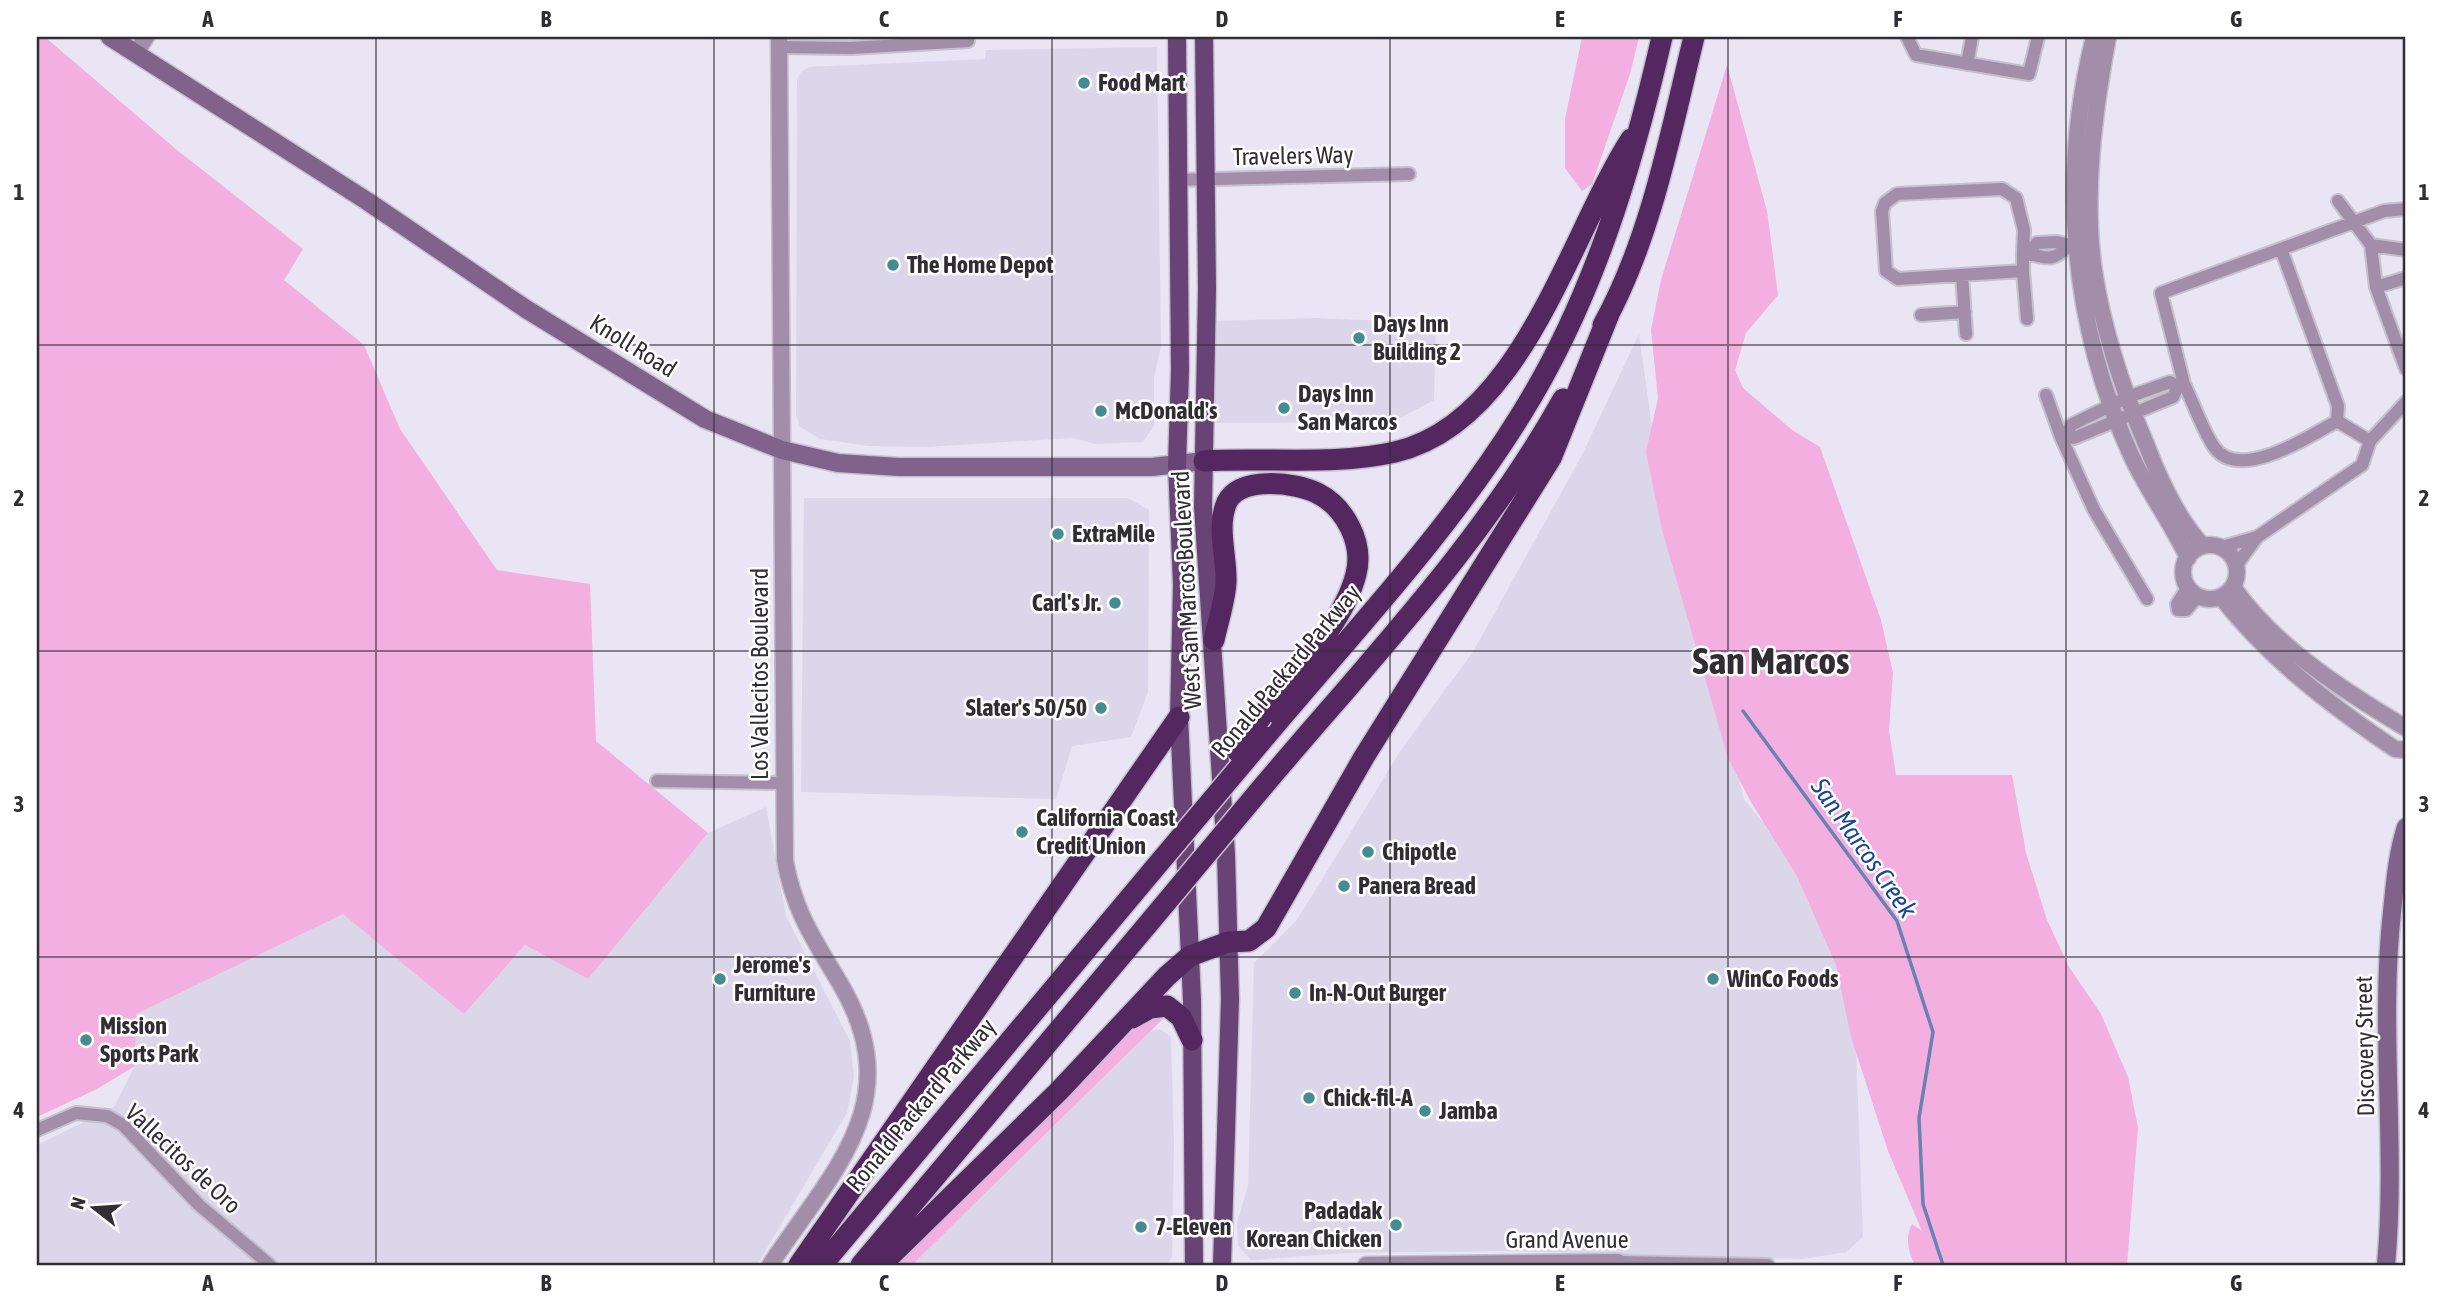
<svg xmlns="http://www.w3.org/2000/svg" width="2443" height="1302" viewBox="0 0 2443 1302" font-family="'Asap Condensed',sans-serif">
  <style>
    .built { fill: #dcd6eb }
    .green { fill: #f2afe0 }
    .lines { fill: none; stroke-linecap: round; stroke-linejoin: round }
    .stream { stroke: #6883b3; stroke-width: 3.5 }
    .minor-casing { stroke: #c4c0ce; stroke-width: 16 }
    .tertiary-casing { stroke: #c4c0ce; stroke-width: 19 }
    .secondary-casing { stroke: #c4c0ce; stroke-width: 21 }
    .primary-casing { stroke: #c4c0ce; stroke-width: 21 }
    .motorway-casing { stroke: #c4c0ce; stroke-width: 24 }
    .minor { stroke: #a38eaa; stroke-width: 12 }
    .tertiary { stroke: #a38eaa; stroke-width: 16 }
    .secondary { stroke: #81628b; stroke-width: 18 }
    .primary { stroke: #694375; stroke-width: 18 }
    .motorway { stroke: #542761; stroke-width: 21 }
    .motorway-bridge-casing { stroke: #c4c0ce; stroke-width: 24; stroke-linecap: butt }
    .motorway-bridge { stroke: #542761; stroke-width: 21 }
    .grid { fill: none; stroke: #302e34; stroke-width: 2; stroke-opacity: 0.55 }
    .poi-dot { fill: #458c92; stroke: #fff; stroke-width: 2.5 }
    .labels { text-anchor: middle; stroke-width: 5; stroke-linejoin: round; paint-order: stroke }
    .poi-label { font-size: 24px; font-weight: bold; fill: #302e34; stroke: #fff; text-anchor: start }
    .street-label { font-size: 24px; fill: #302e34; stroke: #fff }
    .water-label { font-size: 26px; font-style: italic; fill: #194794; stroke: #fff }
    .town-label { font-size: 38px; font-weight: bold; fill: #302e34; stroke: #fff }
    .neatline { fill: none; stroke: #302e34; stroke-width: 2.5 }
    .grid-label { font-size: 23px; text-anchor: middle; font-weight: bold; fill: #302e34 }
  </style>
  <rect width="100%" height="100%" fill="#e9e5f4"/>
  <!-- built -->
  <path class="built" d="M1157,47l4,299 -7,32v48l-11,16 -48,2 -22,-6 -147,9 -58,-1 -48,-7 -20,-12 -4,-12 1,-335 4,-8 8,-5 176,-8 1,-9z
    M1316,318l120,5 -2,77 -41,22 -178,1 2,-102z
    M1639,334l18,129 59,216 28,121 43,49 66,121 10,267 -17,15 -43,7 -303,-8 -153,2 -96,7 -13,-14 -1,-23 11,-37 6,-223 43,-43 104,-170 72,-98 109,-197z
    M804,498h324l21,12 -1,182 -17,45 -59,9 -16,53 -255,-7z
    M766,807l20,109 64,125 4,35 -7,37 -90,152h-720v-120l77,-38 21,-41v-52l208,-101 121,101 61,-69 63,34 120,-146z
    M1160,1029l11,8 3,108 -2,112 -6,8h-254l239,-234z"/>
  <!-- green -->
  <path class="green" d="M37,37h8l132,113 126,99 -19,31 80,65 36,84 97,141 93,14 6,157 112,92 -120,146 -63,-34 -61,69 -121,-100 -207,100 -1,52 -38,23 -60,28z
    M1582,37h57l-9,37 -38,110 -10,7 -17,-23v-49z
    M1727,65l40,146 11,84 -32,38 -11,37 8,18 49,42 28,17 61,173 12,53 -4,57 7,45h116l14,78 21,67 22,47 32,47 27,63 10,51 -11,137h-212c-7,-12 -10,-29 -3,-41l10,7 -34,-80 -37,-114 -15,-72 -39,-89 -46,-74 -23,-44 -66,-228 -16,-78 12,-54 -7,-68 10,-50z
    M1149,1014l18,1 -255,250h-17z"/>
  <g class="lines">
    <!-- stream -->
    <path class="stream" d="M1743,711l154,210 36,111 -14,86 4,86 20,61"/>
    <defs>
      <path id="minor" d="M1907,37l9,18 113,19 9,-37
        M779,47l72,1 117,-7v-4
        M1967,64l5,-27
        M1177,180l232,-6
        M2338,201l33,44 35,5
        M2371,245l5,42
        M2023,253v18l-125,8 -12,-8 -4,-60 3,-8 12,-9 105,-5 14,9 8,32 -1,23c20,2 27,12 44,-6
        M2028,253l9,-10 20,-1 17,4
        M2023,271l4,48
        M1962,275l4,59
        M2406,278l-30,9 30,82
        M1921,315l44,-3
        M2184,384c10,20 18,45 30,63 25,36 96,-11 123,-26l1,-15 -57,-157
        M2046,395l15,42 5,-2 8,3 99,-41 5,-11 6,-2 -23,-91 223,-82 22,-2
        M2337,421l33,20
        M2066,435l5,-10 57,-28 42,-15 8,4
        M2061,437l33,73 53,89
        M2257,537l105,-72 8,-24 36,-39
        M2222,547l35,-10 -21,29
        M2188,587l-11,17 1,6h8l12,-14
        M657,781l125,2
        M37,1130l39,-17 31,3 16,9 76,80 71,60
        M1618,1262l150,3"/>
      <path id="tertiary" d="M2094,37c-35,139 -23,287 37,418 16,35 40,67 57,103
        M2108,37c-14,75 -25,157 -14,234 9,58 29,119 52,173 13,34 32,76 57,102
        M136,53l10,-16
        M2183 572a27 27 0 1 1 54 0a27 27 0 1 1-54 0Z
        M2233,587c42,60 111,104 173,141
        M2221,597c49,62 109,108 174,152l11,1
        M770,1265c63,-95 139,-163 71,-280 -26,-44 -47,-73 -56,-125l-6,-823
        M1366,1265l252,-3"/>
      <path id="secondary" d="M110,37l257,164 159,108 179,110 77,31 56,13 61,4h253l52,-6
        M2386,1265c11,-118 -7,-236 6,-353 3,-29 5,-57 14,-85"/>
      <path id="primary" d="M1177,37l3,333 -3,95 5,120 -3,132 13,283 2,265
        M1204,37l3,251 -4,219 23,347 4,145 -8,266"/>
      <path id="motorway" d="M1603,325c48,-86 68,-194 91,-288
        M1204,461c63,-4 129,5 191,-9 127,-29 174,-216 236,-313
        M1214,640c4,-19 11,-39 12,-58 1,-25 -10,-56 1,-80 13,-26 68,-20 90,-9 28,14 47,50 39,81 -12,49 -63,102 -94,142
        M1265,737c88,-105 185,-207 257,-324 72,-116 110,-245 140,-376
        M1260,790c106,-126 223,-247 303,-391
        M1132,1018l18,-10 17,-2 14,11 11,23
        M799,1265l380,-548
        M822,1265l331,-395
        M861,1265l287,-341
        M881,1265l178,-174 108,-115 23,-20 38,-14 21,-1 17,-13 98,-171 187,-299 58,-144"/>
    </defs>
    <!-- minor casing -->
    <use href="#minor" class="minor-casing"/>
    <!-- tertiary casing -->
    <use href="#tertiary" class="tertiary-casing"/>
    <!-- secondary casing -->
    <use href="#secondary" class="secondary-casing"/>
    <!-- primary casing -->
    <use href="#primary" class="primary-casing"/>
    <!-- motorway casing -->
    <use href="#motorway" class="motorway-casing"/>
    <!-- minor -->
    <use href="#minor" class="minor"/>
    <!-- tertiary -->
    <use href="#tertiary" class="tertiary"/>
    <!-- secondary -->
    <use href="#secondary" class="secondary"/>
    <!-- primary -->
    <use href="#primary" class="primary"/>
    <!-- motorway -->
    <use href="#motorway" class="motorway"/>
    <defs>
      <path id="motorway-bridge" d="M1238,752l24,-36
        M1153,870l112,-133
        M1148,924l112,-134"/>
    </defs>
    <!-- motorway-bridge casing -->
    <use href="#motorway-bridge" class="motorway-bridge-casing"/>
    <!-- motorway-bridge -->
    <use href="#motorway-bridge" class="motorway-bridge"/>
  </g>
  <!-- grid -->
  <path class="grid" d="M376,37v1228M714,37v1228M1052,37v1228M1390,37v1228M1728,37v1228M2066,37v1228M37,345h2369M37,651h2369M37,957h2369"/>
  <!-- markers -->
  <g class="poi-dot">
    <circle cx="1084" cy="83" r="7"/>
    <circle cx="893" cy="265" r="7"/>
    <circle cx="1359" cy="338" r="7"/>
    <circle cx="1284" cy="408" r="7"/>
    <circle cx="1101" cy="411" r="7"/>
    <circle cx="1058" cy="534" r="7"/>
    <circle cx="1115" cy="603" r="7"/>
    <circle cx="1101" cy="708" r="7"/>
    <circle cx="1022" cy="832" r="7"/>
    <circle cx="1368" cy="852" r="7"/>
    <circle cx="1344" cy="886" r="7"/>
    <circle cx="720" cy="979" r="7"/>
    <circle cx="1713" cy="979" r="7"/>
    <circle cx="1295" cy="993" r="7"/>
    <circle cx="86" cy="1040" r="7"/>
    <circle cx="1309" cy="1098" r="7"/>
    <circle cx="1425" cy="1111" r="7"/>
    <circle cx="1396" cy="1225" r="7"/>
    <circle cx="1141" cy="1227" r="7"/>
  </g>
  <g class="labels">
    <!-- poi labels -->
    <g class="poi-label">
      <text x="1098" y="91">Food Mart</text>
      <text x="907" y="273">The Home Depot</text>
      <text x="1373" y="332">Days Inn<tspan x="1373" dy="28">Building 2</tspan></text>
      <text x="1298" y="402">Days Inn<tspan x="1298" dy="28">San Marcos</tspan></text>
      <text x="1115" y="419">McDonald's</text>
      <text x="1072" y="542">ExtraMile</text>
      <text x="1101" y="611" text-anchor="end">Carl's Jr.</text>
      <text x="1087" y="716" text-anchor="end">Slater's 50/50</text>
      <text x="1036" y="826">California Coast<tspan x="1036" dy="28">Credit Union</tspan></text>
      <text x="1382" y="860">Chipotle</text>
      <text x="1358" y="894">Panera Bread</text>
      <text x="734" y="973">Jerome's<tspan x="734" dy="28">Furniture</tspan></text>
      <text x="1727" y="987">WinCo Foods</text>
      <text x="1309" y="1001">In-N-Out Burger</text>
      <text x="100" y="1034">Mission<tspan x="100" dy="28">Sports Park</tspan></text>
      <text x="1323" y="1106">Chick-fil-A</text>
      <text x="1439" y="1119">Jamba</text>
      <text x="1382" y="1219" text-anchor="end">Padadak<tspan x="1382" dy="28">Korean Chicken</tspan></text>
      <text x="1155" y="1235">7-Eleven</text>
    </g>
    <!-- street labels -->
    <g class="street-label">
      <text transform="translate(1293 156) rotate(-1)" y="8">Travelers Way</text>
      <text transform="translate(633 346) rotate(32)" y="8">Knoll Road</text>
      <text transform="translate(1187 590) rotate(-93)" y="8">West San Marcos Boulevard</text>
      <text transform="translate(1286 671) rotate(-50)" y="8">Ronald Packard Parkway</text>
      <text transform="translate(760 674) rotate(-90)" y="8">Los Vallecitos Boulevard</text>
      <text transform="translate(2365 1046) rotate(-91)" y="8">Discovery Street</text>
      <text transform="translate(921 1105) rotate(-50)" y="8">Ronald Packard Parkway</text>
      <text transform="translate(183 1159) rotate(43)" y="8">Vallecitos de Oro</text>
      <text x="1567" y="1248">Grand Avenue</text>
    </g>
    <!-- water labels -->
    <g class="water-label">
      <text transform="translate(1864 848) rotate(55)" y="9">San Marcos Creek</text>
    </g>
    <!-- town labels -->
    <g class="town-label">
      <text x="1771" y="674">San Marcos</text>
    </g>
  </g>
  <!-- border -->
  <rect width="2443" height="1302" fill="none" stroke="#ffffff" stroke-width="77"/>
  <!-- north arrow -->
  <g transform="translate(94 1208) rotate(287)" stroke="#ffffff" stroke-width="5" paint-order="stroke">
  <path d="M0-5L12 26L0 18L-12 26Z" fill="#302e34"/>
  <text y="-10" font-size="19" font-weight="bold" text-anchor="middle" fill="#302e34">N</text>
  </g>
  <rect x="38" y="38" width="2366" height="1226" class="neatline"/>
  <g class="grid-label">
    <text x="208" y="27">A</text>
    <text x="546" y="27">B</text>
    <text x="884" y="27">C</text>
    <text x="1222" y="27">D</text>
    <text x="1560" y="27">E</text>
    <text x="1898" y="27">F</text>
    <text x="2236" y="27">G</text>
    <text x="19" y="200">1</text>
    <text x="2424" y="200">1</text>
    <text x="19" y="506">2</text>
    <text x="2424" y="506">2</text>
    <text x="19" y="812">3</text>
    <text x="2424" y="812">3</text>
    <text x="19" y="1118">4</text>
    <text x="2424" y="1118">4</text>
    <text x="208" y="1291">A</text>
    <text x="546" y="1291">B</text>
    <text x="884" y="1291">C</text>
    <text x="1222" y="1291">D</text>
    <text x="1560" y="1291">E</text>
    <text x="1898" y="1291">F</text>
    <text x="2236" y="1291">G</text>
  </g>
</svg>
